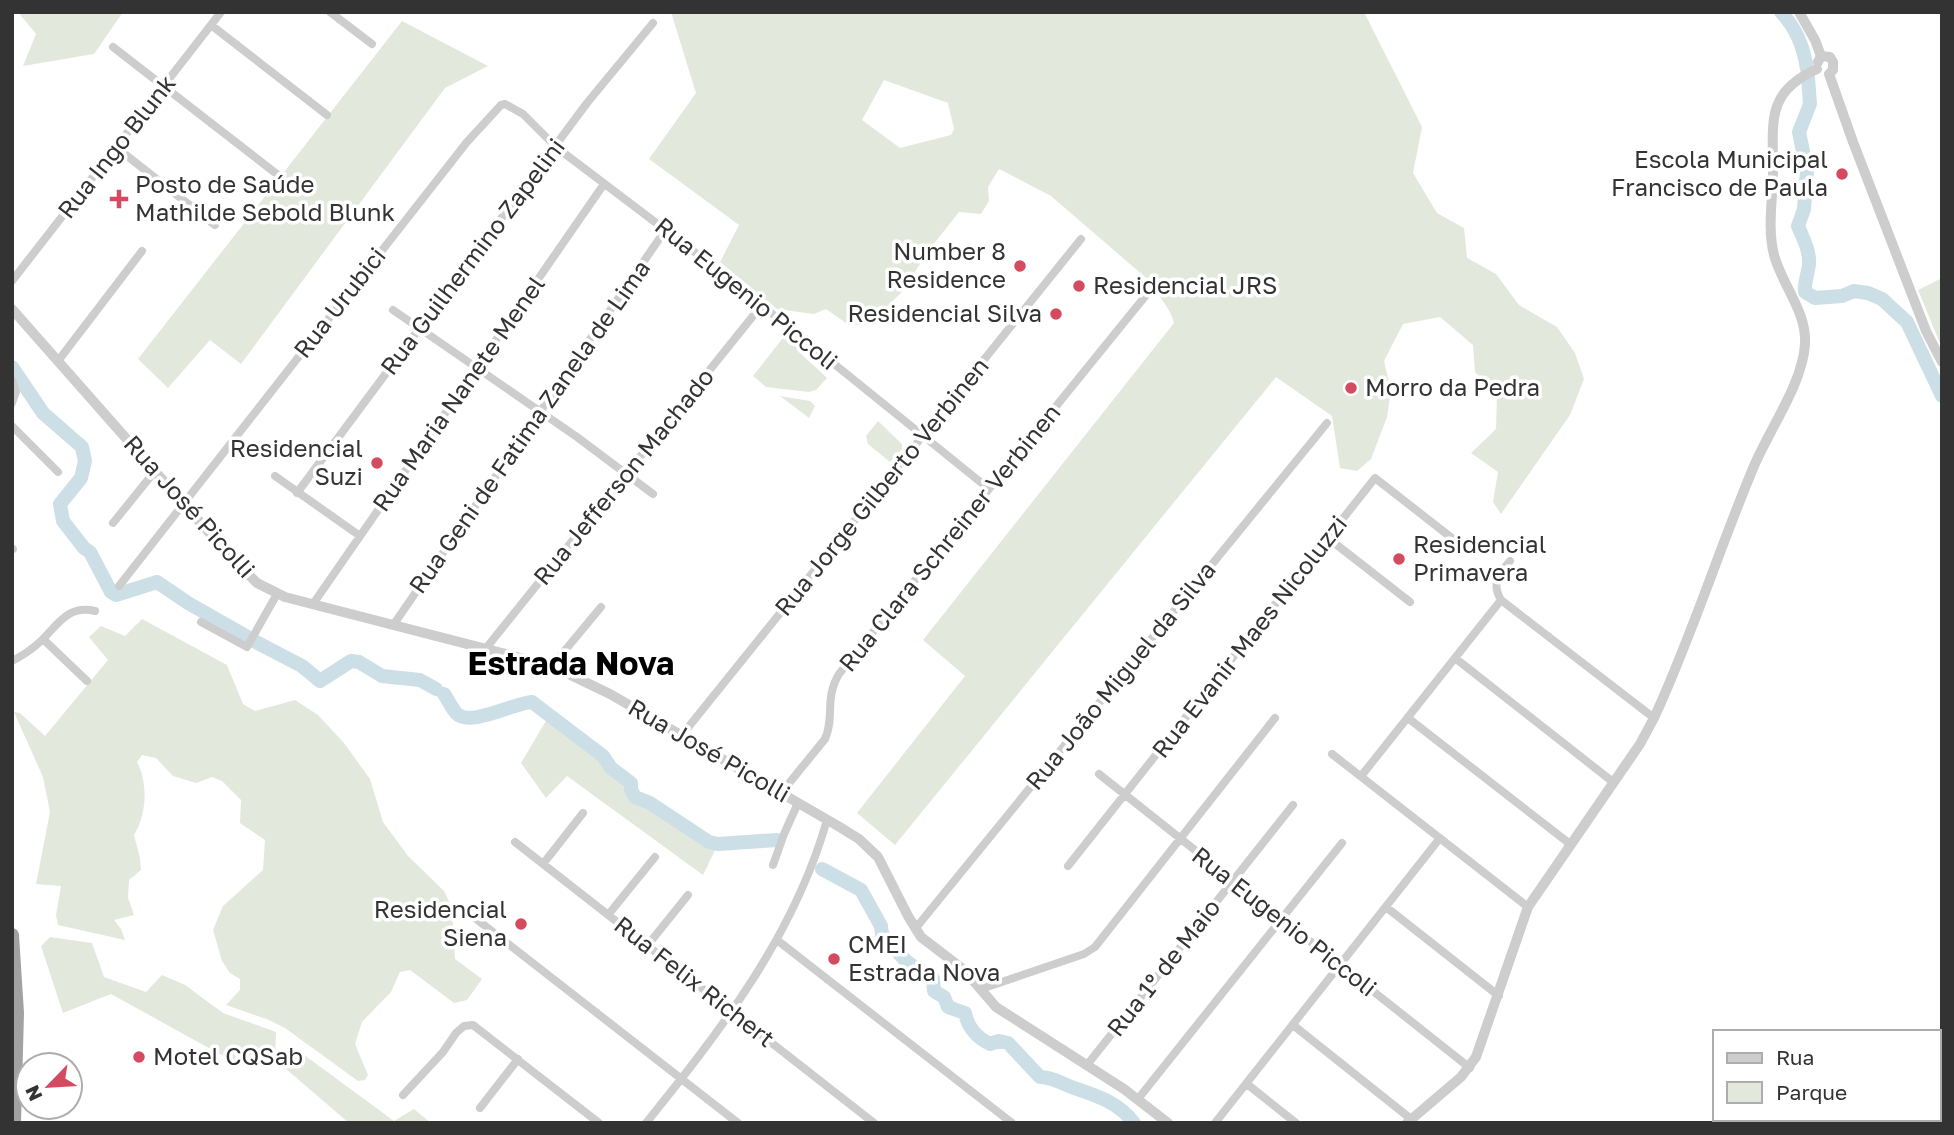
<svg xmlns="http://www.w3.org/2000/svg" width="1954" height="1135" viewBox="0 0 1954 1135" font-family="'Golos Text',sans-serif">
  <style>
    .green { fill: #e3e8dd; fill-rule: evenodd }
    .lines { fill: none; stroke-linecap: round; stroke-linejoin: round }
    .river { stroke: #ccdfe7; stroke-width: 14 }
    .minor { stroke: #cdcdcd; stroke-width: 8 }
    .tertiary { stroke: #cdcdcd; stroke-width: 10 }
    .trunk { stroke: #a2a2a2; stroke-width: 14 }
    .poi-dot { fill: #d44a5f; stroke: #fff; stroke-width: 2.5 }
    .labels { text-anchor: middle; stroke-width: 7; stroke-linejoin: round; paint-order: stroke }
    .street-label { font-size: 24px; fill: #333; stroke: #fff }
    .poi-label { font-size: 24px; fill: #333; stroke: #fff; text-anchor: start }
    .district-label { font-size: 32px; font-weight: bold; fill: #000; stroke: #fff }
  </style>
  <rect width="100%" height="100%" fill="#fff"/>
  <!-- green -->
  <path class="green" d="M18,12h105l-29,42 -71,12 13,-32z
    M671,12h693l58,115 -9,46 24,40 27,15 3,30 29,16 23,31 38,22 18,26 9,26 -14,36 -69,99 -8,-12 5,-30 -27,-19 25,-24 1,-34 -22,-23 -2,-27 -33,-28 -37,7 -19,37 7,29 -4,27 -16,42 -14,12 -17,-3 -8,-52 -56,-39 -381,468 -38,-32 108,-137 -42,-36 251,-317c-4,-16 -15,-25 -22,-40l-101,-87 -52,-27 -11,18 1,14 -8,13 -22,-2 -30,38 -27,42 -33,32 -20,1 -23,-16 -12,5 -37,-5 -57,-47 19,-37 -90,-66 47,-66zM884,80l64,23 6,26 -3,6 -51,13 -38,-28z
    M402,21l86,45 -43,22 -204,276 -31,-24 -42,48 -30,-29z
    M1942,278v70l-24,-58z
    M786,334l15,13 -3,4 29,27 -11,12 -7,2 -43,-5 -13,-11z
    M780,396l30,5 5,5 -6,12z
    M878,421l24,23v5l-12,13 -22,-18 -2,-8z
    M142,619l85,46 16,39 12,7 40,-11 23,15 26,28 26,36 13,43 25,34 36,35 8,17 3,51 27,20 -15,21 -13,3 -44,-33 -10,2 -9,20 -29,30 -7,22 13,31 -3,5 -7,1 -73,-53 -16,-8 -43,-15 14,-15v-11l-10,-6 -8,-12 -9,-31 10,-24 40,-36 2,-30 -25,-17 1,-23 -19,-19 -10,-4 -16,6 -23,-7 -17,-18 -14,-3 -5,7c11,21 10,52 -3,73l6,23 1,12 -12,10 -1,18 6,17 -20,5 7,9 4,11 -67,-15 -2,-10 5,-29 -25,-2 14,-72 -7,-35 -29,-65 6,1 25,23 63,-76 -19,-23 12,-11 24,10z
    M550,714l53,42 8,12 20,15v7l4,7 15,6 45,31 23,10 -15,31 -136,-99 -21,22 -25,-35z
    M50,937l42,6 12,34 42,15 16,-17 23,10 38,28 53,19 -1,26 -8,6 -31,-1 -125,-69 -48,19 -22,-67z
    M292,1046l102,75 20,-12 17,14h-82l-63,-54z"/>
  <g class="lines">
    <!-- river -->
    <path class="river" d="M1781,12c15,16 23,36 26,57
      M1808,77l2,27 -11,28 8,39 -3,38 -6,17c5,12 12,25 11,38 -1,11 -5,18 -4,28l10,6 27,-2 12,-5 14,2 14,6 25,23 35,74
      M12,367l31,46 39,34 3,14 -4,17 -21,26 3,17 21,27 6,4 21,40 5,3 41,-13 31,21 58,33
      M254,641l48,25 18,15 31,-20 8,1 23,14 38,4 16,9
      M444,694c4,6 8,14 12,19 14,15 57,-10 76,-11l71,54 8,12 20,15v7l4,7 15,6 59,39 9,2 59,-4
      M822,869l39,21 20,36 1,8 23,26 13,10 12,4 3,5 1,12 10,6 4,10 17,6c3,15 11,24 25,31l9,-3 9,2 32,34c14,0 24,8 37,12 23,8 42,14 57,34"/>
    <!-- minor -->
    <path class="minor" d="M330,12l42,32
      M211,25l116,90
      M113,47l165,128
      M117,148l98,77
      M12,281l209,-269
      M393,310l184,127 76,57
      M58,361l84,-110
      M12,380l4,12 -4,11
      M12,426l46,46
      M275,476l85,60
      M297,493l290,-390 66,-80
      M113,523l42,-52
      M1328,538l82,64
      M12,549h1
      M119,586l348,-444 34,-37 4,-1 18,10 33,33 157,119 276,223
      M1501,600l153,118
      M313,604l291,-420
      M201,622l46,25 30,-53
      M394,624l272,-395
      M43,639l44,42
      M487,647l274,-341
      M1455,658l158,124
      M12,661c12,-6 23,-14 32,-23 16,-17 26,-33 51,-27
      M552,666l49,-59
      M1408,718l162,126
      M682,735l399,-496
      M1332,754l196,153
      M1099,774l371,294
      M1362,775l139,-175c-10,-17 -2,-26 9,-39
      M781,793l44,-54c10,-22 -1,-40 14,-65l308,-380
      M515,842l359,281
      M543,864l40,-51
      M773,865l11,-31 14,-31
      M1068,866l307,-388 82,64
      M1386,907l113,89
      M466,911l272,212
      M608,915l47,-58
      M915,929l412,-506
      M777,940l235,183
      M647,946l41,-51
      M981,989l103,-35 11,-7 180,-229
      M1293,1025l118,94
      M1087,1065l206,-260
      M1247,1084l49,39
      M403,1095l40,-43 13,-19 8,-7 9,-1 126,98
      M1138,1099l204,-256
      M480,1108l38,-49
      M646,1123c75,-93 148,-187 181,-303
      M1215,1123l225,-285"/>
    <!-- tertiary -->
    <path class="tertiary" d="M1799,12l16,28 6,16 -3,6
      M1821,56l9,1 3,5v8l-4,4 24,68 73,189 16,31
      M12,309l216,245 29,29 28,14 267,69 58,28 228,132 21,13 19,18 30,59 13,21 43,33 32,37 128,82 44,34
      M1407,1123l54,-46 15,-20 52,-150 112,-163 14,-26c38,-82 65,-169 100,-252 15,-36 49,-83 51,-122 2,-32 -23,-59 -31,-89 -7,-28 -1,-56 -1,-85 0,-49 -7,-78 44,-101"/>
    <!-- trunk -->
    <path class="trunk" d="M12,935l5,78 -3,110"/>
  </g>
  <!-- markers -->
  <g class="poi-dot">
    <circle cx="1842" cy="174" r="7"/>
    <path d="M115.5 188.5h7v7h7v7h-7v7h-7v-7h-7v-7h7z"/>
    <circle cx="1020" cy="266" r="7"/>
    <circle cx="1079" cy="286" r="7"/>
    <circle cx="1056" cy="314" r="7"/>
    <circle cx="1351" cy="388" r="7"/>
    <circle cx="377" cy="463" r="7"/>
    <circle cx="1399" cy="559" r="7"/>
    <circle cx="521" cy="924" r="7"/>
    <circle cx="834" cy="959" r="7"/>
    <circle cx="139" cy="1057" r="7"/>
  </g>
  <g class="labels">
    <!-- street labels -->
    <g class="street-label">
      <text transform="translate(117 147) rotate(-52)" y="8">Rua Ingo Blunk</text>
      <text transform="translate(473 257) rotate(-53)" y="8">Rua Guilhermino Zapelini</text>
      <text transform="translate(746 294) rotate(39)" y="8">Rua Eugenio Piccoli</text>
      <text transform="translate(340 303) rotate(-52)" y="8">Rua Urubici</text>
      <text transform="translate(459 394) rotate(-55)" y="8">Rua Maria Nanete Menel</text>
      <text transform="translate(530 427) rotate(-55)" y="8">Rua Geni de Fatima Zanela de Lima</text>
      <text transform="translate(624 477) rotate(-51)" y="8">Rua Jefferson Machado</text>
      <text transform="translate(882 487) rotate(-51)" y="8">Rua Jorge Gilberto Verbinen</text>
      <text transform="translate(189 507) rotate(48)" y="8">Rua José Picolli</text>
      <text transform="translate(950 538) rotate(-51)" y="8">Rua Clara Schreiner Verbinen</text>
      <text transform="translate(1250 637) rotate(-52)" y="8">Rua Evanir Maes Nicoluzzi</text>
      <text transform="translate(1121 676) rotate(-51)" y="8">Rua João Miguel da Silva</text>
      <text transform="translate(709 751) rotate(30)" y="8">Rua José Picolli</text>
      <text transform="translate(1284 922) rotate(38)" y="8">Rua Eugenio Piccoli</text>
      <text transform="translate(1164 968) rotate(-52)" y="8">Rua 1º de Maio</text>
      <text transform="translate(694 982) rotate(38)" y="8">Rua Felix Richert</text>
    </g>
    <!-- poi labels -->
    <g class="poi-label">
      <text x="1828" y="168" text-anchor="end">Escola Municipal<tspan x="1828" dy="28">Francisco de Paula</tspan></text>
      <text x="135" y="193">Posto de Saúde<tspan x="135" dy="28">Mathilde Sebold Blunk</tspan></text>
      <text x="1006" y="260" text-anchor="end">Number 8<tspan x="1006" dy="28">Residence</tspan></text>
      <text x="1093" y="294">Residencial JRS</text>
      <text x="1042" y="322" text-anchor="end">Residencial Silva</text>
      <text x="1365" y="396">Morro da Pedra</text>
      <text x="363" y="457" text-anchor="end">Residencial<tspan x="363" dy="28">Suzi</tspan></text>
      <text x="1413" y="553">Residencial<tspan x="1413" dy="28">Primavera</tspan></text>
      <text x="507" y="918" text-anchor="end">Residencial<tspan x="507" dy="28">Siena</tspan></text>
      <text x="848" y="953">CMEI<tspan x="848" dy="28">Estrada Nova</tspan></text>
      <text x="153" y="1065">Motel CQSab</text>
    </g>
    <!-- district labels -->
    <g class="district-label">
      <text x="571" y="675">Estrada Nova</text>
    </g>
  </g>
  <!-- border -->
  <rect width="1954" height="1135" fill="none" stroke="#333333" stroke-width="28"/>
  <!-- legend -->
  <rect x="1713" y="1030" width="228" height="91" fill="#ffffff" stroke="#adadad" stroke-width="2"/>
  <rect x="1727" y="1053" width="35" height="10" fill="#cdcdcd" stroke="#adadad" stroke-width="2"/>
  <text x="1776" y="1065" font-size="21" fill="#333333">Rua</text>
  <rect x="1727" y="1082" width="35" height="21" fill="#e3e8dd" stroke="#adadad" stroke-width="2"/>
  <text x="1776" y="1100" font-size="21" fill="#333333">Parque</text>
  <!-- north arrow -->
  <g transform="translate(49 1086) rotate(245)"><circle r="33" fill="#ffffff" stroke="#adadad" stroke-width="2"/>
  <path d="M0-5L12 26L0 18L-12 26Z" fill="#d44a5f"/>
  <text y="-10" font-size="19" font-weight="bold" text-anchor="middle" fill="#333333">N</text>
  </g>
</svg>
